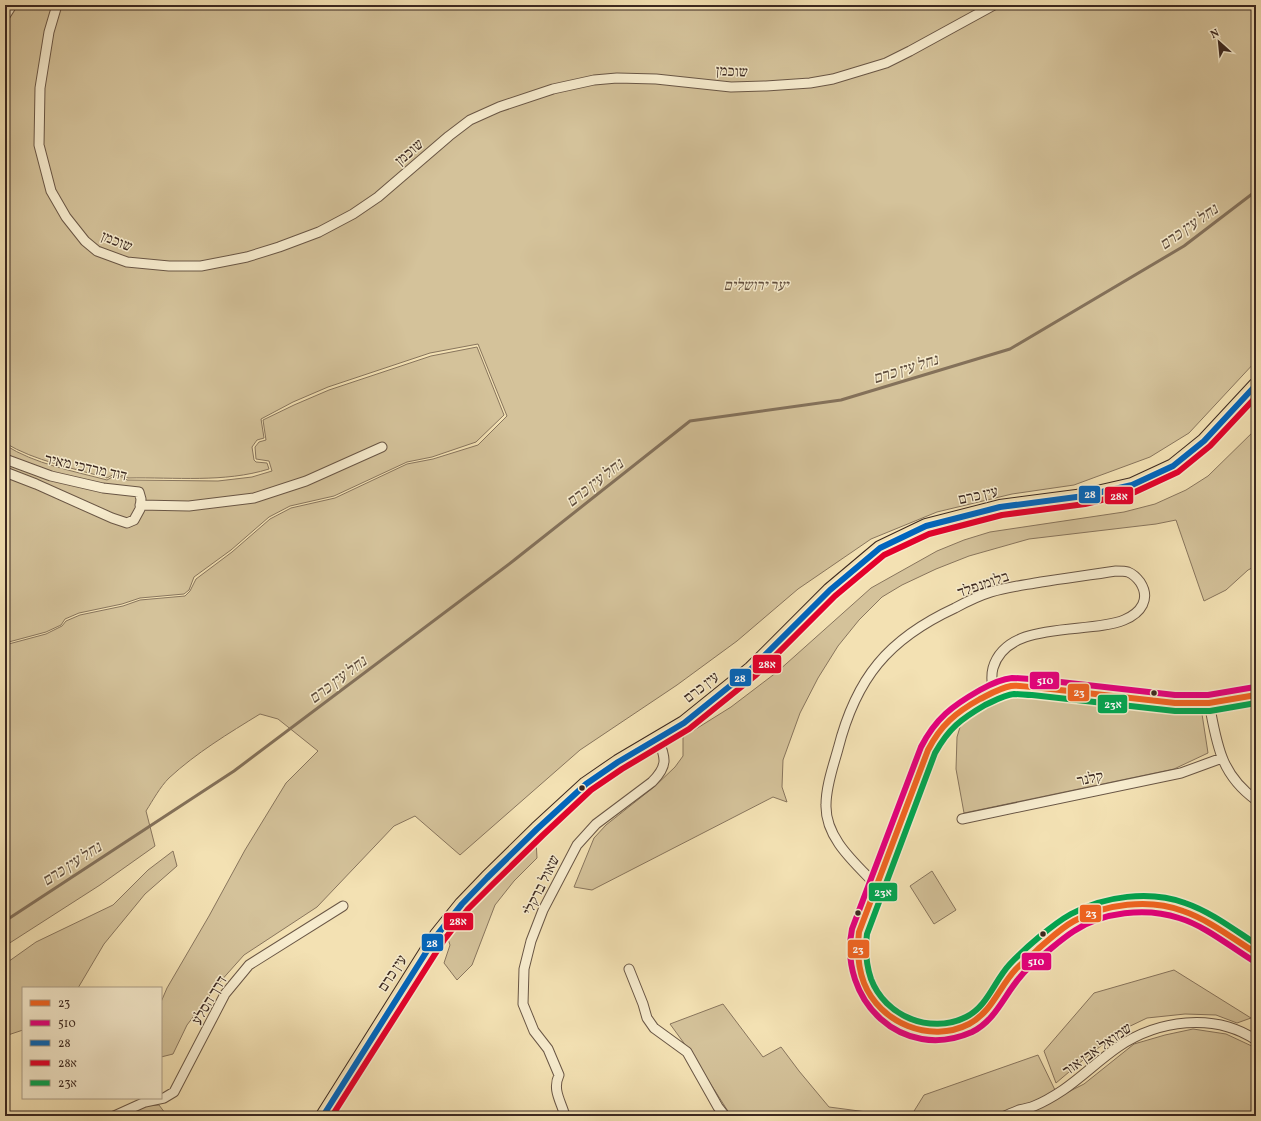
<svg xmlns="http://www.w3.org/2000/svg" width="1261" height="1121" viewBox="0 0 1261 1121" font-family="Vollkorn,'Frank Ruhl Libre',serif">
  <style>
    .green { fill: #d4c29a; stroke: #88755d }
    .lines { fill: none; stroke-linecap: round; stroke-linejoin: round }
    .stream { stroke: #84715a; stroke-width: 3 }
    .street-casing { stroke: #695645; stroke-width: 11 }
    .primary-casing { stroke: #3b2820; stroke-width: 16 }
    .street { stroke: #f7ecce; stroke-width: 9 }
    .primary { stroke: #f3e1b3; stroke-width: 14 }
    .bus-1-casing { stroke: #f7ecce; stroke-width: 9 }
    .bus-2-casing { stroke: #f7ecce; stroke-width: 9 }
    .bus-3-casing { stroke: #f7ecce; stroke-width: 9 }
    .bus-4-casing { stroke: #f7ecce; stroke-width: 9 }
    .bus-5-casing { stroke: #f7ecce; stroke-width: 9 }
    .bus-1 { stroke: #f26522; stroke-width: 6 }
    .bus-2 { stroke: #e5007d; stroke-width: 6 }
    .bus-3 { stroke: #0065bd; stroke-width: 6 }
    .bus-4 { stroke: #e4002b; stroke-width: 6 }
    .bus-5 { stroke: #00a651; stroke-width: 6 }
    .bus-dot { fill: #3b2820; stroke: #f7ecce; stroke-width: 1.5 }
    .labels { text-anchor: middle; stroke-width: 3; stroke-linejoin: round; paint-order: stroke }
    .street-label { font-size: 15px; fill: #3b2820; stroke: #f7ecce }
    .park-label { font-size: 15px; font-style: italic; fill: #614e3e; stroke: #f7ecce }
    .water-label { font-size: 16px; font-style: italic; fill: #5f4d3d; stroke: #f7ecce }
    .line-badge { stroke: #f7ecce; stroke-width: 1.5 }
    .badge-label { font-size: 11px; text-anchor: middle; font-weight: bold; fill: #fff }
  </style>
  <rect width="100%" height="100%" fill="#f3e1b3"/>
  <filter id="stains"><feTurbulence type="fractalNoise" baseFrequency=".005" numOctaves="4"/><feColorMatrix values="0 0 0 0 .2 0 0 0 0 .09 0 0 0 0 .02 0 0 0 .5 -.17"/></filter>
  <radialGradient id="worn" r=".72"><stop offset=".6" stop-color="#630" stop-opacity="0"/><stop offset="1" stop-color="#630" stop-opacity=".3"/></radialGradient>
  <!-- green -->
  <path class="green" d="M5,5h1251v356l-67,72 -39,24 -76,28 -62,9 -75,18 -66,27 -73,50 -61,52 -60,44 -97,65 -120,105 -45,-39 -21,10 -77,81 -73,48 -25,28 -32,42 -14,29 -12,3v-55l6,-14 42,-72 36,-66 41,-67 32,-32 -40,-32 -18,-5c-31,19 -64,39 -91,64 -9,9 -16,22 -23,33l9,35 -55,39 -95,61v-301l41,-11 16,-8 4,-5 14,-6 43,-9 17,-6 45,-4 5,-5 6,-12 36,-27 38,-33 21,-11 44,-10 72,-34 26,-5 45,-14 29,-29 -29,-72 -48,9 -102,34 -35,15 -32,17 3,19 -7,2 -5,7 2,13 2,2 11,1 2,6c-45,14 -94,8 -141,9l-12,-5 -9,5c-34,-10 -72,-17 -102,-35z
    M477,347l27,68 -28,27 -44,15 -25,5 -73,34 -44,10 -21,11 -38,33 -37,27 -5,13 -5,4 -44,4 -18,6 -43,9 -14,6 -4,6 -15,7 -41,11v-198c30,19 68,26 102,35l9,-5 9,3 2,2 91,1 34,-4 20,-6 -3,-10 -13,-2 -1,-12 4,-5 7,-2 -3,-20 31,-15 35,-15 102,-34z
    M1256,429v137l-8,4 -22,20 -22,11 -28,-81 -20,4 -127,15 -60,17 -33,13 -34,16 -20,12 -23,23 -21,26 -20,32 -18,35 -17,47 -1,27 5,15 -14,-5 -181,93 -18,-3 20,-49 12,-13 48,-38 21,-20 8,-11v-19l48,-30 46,-35 94,-84 66,-37 27,-11 26,-8 134,-20 31,-8 31,-14 22,-14z
    M1013,693h35l154,21 6,39 -34,16 -210,44 -8,-44 1,-32 7,-23 30,-15z
    M536,840l1,18 -23,23 -19,24 -23,60 -15,15 -13,-17 6,-18 -3,-9 26,-33z
    M173,851l4,15 -32,28 -41,50 -26,44h-55v42l-18,6v-72l31,-22 77,-37 35,-35z
    M932,871l24,39 -22,14 -24,-38z
    M1174,970l77,48 -14,5 -21,-8 -31,-1 -38,4 -25,12 -33,25 -33,28 -12,-32 50,-58z
    M723,1004l40,53 18,-10 18,24 30,36 68,9h-166l-42,-66 -19,-26z
    M1193,1029l33,5 30,14v68h-236l64,-32 50,-40 31,-9z
    M1038,1055l17,35 -7,6 -50,20h-87l13,-21z
    M159,1105l6,8v3h-44l22,-10z"/>
  <g class="lines">
    <!-- stream -->
    <path class="stream" d="M5,921l229,-150 279,-210 177,-140 151,-21 169,-51 174,-103 72,-55"/>
    <defs>
      <path id="street" d="M57,5l-8,27 -9,56 -1,57 12,46 15,26 19,24 12,10 30,11 42,4h32l46,-9 32,-10 40,-15 34,-18 25,-17 71,-61 21,-16 29,-13 54,-18 41,-9 23,-2 39,1 75,8 35,-1 44,-3 23,-4 53,-16 24,-12 84,-46
        M5,16l7,-11
        M5,459l46,17 52,12 36,4 2,7 -1,10 -6,11 -7,3 -15,-5 -76,-34 -31,-12
        M140,505l49,1 65,-8 52,-17 76,-34
        M1256,695l-47,8h-34l-142,-16 -21,-1 -19,6 -31,17 -16,14 -10,12 -8,15 -69,182c-2,17 -1,34 5,51 15,41 66,61 105,41 28,-14 32,-43 53,-61 16,-13 31,-28 47,-39 13,-8 28,-13 43,-16 19,-4 39,-5 58,-1 30,6 60,30 86,46
        M1209,703c8,41 11,71 47,97
        M962,819l219,-46 41,-15
        M876,885c-21,-22 -51,-47 -50,-80 0,-19 7,-38 12,-56 18,-71 50,-110 117,-141 11,-6 23,-12 36,-16 16,-5 34,-7 50,-10 25,-4 50,-7 75,-11 4,0 9,0 12,1 5,2 9,6 12,10 11,17 1,31 -16,38 -37,15 -117,-1 -131,48 -2,7 -1,17 0,24
        M629,969l14,35 4,14 7,10 33,24 31,55 7,9
        M114,1116l31,-14 19,-4 10,-6 51,-98 24,-29 94,-59
        M565,1116c-4,-15 -13,-26 -6,-41l-11,-26 -14,-18 -11,-27 1,-35 7,-28 12,-31 34,-65 19,-21 56,-42c16,-16 14,-24 6,-43
        M1005,1116c4,-2 9,-4 14,-6 5,-1 10,-2 15,-4 10,-4 20,-10 29,-16 19,-13 36,-30 55,-43 40,-27 96,-35 138,-7"/>
      <path id="primary" d="M323,1116l114,-181 25,-31 25,-26 50,-49 49,-45 32,-22 66,-39 67,-54 79,-79 50,-42 46,-22 74,-19 84,-11 48,-11 41,-19 31,-25 52,-56"/>
    </defs>
    <!-- street casing -->
    <use href="#street" class="street-casing"/>
    <!-- primary casing -->
    <use href="#primary" class="primary-casing"/>
    <!-- street -->
    <use href="#street" class="street"/>
    <!-- primary -->
    <use href="#primary" class="primary"/>
    <defs>
      <path id="bus-1" d="M1256,695l-47,8h-34l-142,-16c-7,0 -15,-2 -22,-1 -11,2 -21,8 -31,13 -25,14 -39,26 -52,51l-69,182c-2,17 -1,35 5,51 16,40 66,61 105,41 23,-12 30,-37 47,-55 7,-7 15,-13 22,-20 12,-10 23,-21 36,-28 31,-17 75,-23 109,-10 26,9 49,27 73,42"/>
      <path id="bus-2" d="M1252,960c-24,-15 -47,-34 -73,-42 -33,-11 -77,-6 -105,13 -11,7 -21,16 -31,24 -7,7 -16,13 -22,21 -17,19 -25,44 -49,56 -70,31 -134,-32 -120,-103l69,-182c15,-29 31,-41 59,-57 9,-5 21,-11 32,-12 7,0 15,1 22,1l141,16h33l47,-8"/>
      <path id="bus-3" d="M323,1116l114,-181 25,-31 25,-26 50,-49 49,-45 32,-22 66,-39 67,-54 79,-79 50,-42 46,-22 74,-19 84,-11 48,-11 41,-19 31,-25 52,-56"/>
      <path id="bus-4" d="M332,1116l112,-176 24,-31 25,-25 50,-49 48,-45 31,-21 67,-40 67,-54 79,-79 49,-41 45,-21 73,-19 83,-11 50,-12 43,-20 32,-26 46,-49"/>
      <path id="bus-5" d="M1256,703l-46,8h-35l-143,-16c-6,0 -12,-1 -18,-1 -10,1 -20,7 -29,11 -24,14 -36,23 -50,48l-68,181c-2,15 -1,30 4,45 14,37 59,56 95,38 22,-11 28,-36 44,-53 14,-15 43,-40 61,-50 33,-18 79,-24 114,-11 26,9 48,26 71,41"/>
    </defs>
    <!-- bus-1 casing -->
    <use href="#bus-1" class="bus-1-casing"/>
    <!-- bus-2 casing -->
    <use href="#bus-2" class="bus-2-casing"/>
    <!-- bus-3 casing -->
    <use href="#bus-3" class="bus-3-casing"/>
    <!-- bus-4 casing -->
    <use href="#bus-4" class="bus-4-casing"/>
    <!-- bus-5 casing -->
    <use href="#bus-5" class="bus-5-casing"/>
    <!-- bus-1 -->
    <use href="#bus-1" class="bus-1"/>
    <!-- bus-2 -->
    <use href="#bus-2" class="bus-2"/>
    <!-- bus-3 -->
    <use href="#bus-3" class="bus-3"/>
    <!-- bus-4 -->
    <use href="#bus-4" class="bus-4"/>
    <!-- bus-5 -->
    <use href="#bus-5" class="bus-5"/>
  </g>
  <!-- markers -->
  <g class="bus-dot">
    <circle cx="1154" cy="693" r="3.5"/>
    <circle cx="582" cy="788" r="3.5"/>
    <circle cx="858" cy="913" r="3.5"/>
    <circle cx="1043" cy="934" r="3.5"/>
  </g>
  <g class="labels">
    <!-- street labels -->
    <g class="street-label">
      <text transform="translate(732 71) rotate(3)" y="5">שוכמן</text>
      <text transform="translate(409 152) rotate(-41)" y="5">שוכמן</text>
      <text transform="translate(117 241) rotate(22)" y="5">שוכמן</text>
      <text transform="translate(86 467) rotate(12)" y="5">דוד מרדכי מאיר</text>
      <text transform="translate(978 495) rotate(-13)" y="5">עין כרם</text>
      <text transform="translate(983 584) rotate(-19)" y="5">בלומנפלד</text>
      <text transform="translate(701 687) rotate(-38)" y="5">עין כרם</text>
      <text transform="translate(1090 778) rotate(-12)" y="5">קלנר</text>
      <text transform="translate(541 885) rotate(-64)" y="5">שאול ברקלי</text>
      <text transform="translate(392 973) rotate(-57)" y="5">עין כרם</text>
      <text transform="translate(209 1000) rotate(-59)" y="5">דרך הסלע</text>
      <text transform="translate(1097 1049) rotate(-35)" y="5">שמואל אבן אור</text>
    </g>
    <!-- park labels -->
    <g class="park-label">
      <text x="756" y="290">יער ירושלים</text>
    </g>
    <!-- water labels -->
    <g class="water-label">
      <text transform="translate(1188 226) rotate(-35)" y="6">נחל עין כרם</text>
      <text transform="translate(905 368) rotate(-17)" y="6">נחל עין כרם</text>
      <text transform="translate(594 482) rotate(-38)" y="6">נחל עין כרם</text>
      <text transform="translate(337 679) rotate(-37)" y="6">נחל עין כרם</text>
      <text transform="translate(71 863) rotate(-33)" y="6">נחל עין כרם</text>
    </g>
  </g>
  <g class="line-badge">
    <rect x="1078" y="485" width="23" height="19" rx="4" fill="#0065bd"/>
    <rect x="1104" y="486" width="30" height="19" rx="4" fill="#e4002b"/>
    <rect x="752" y="654" width="30" height="20" rx="4" fill="#e4002b"/>
    <rect x="729" y="668" width="23" height="19" rx="4" fill="#0065bd"/>
    <rect x="1029" y="671" width="31" height="19" rx="4" fill="#e5007d"/>
    <rect x="1067" y="683" width="23" height="19" rx="4" fill="#f26522"/>
    <rect x="1097" y="694" width="31" height="20" rx="4" fill="#00a651"/>
    <rect x="868" y="882" width="30" height="20" rx="4" fill="#00a651"/>
    <rect x="1079" y="904" width="23" height="19" rx="4" fill="#f26522"/>
    <rect x="443" y="912" width="31" height="19" rx="4" fill="#e4002b"/>
    <rect x="421" y="933" width="23" height="19" rx="4" fill="#0065bd"/>
    <rect x="847" y="939" width="23" height="20" rx="4" fill="#f26522"/>
    <rect x="1021" y="952" width="31" height="19" rx="4" fill="#e5007d"/>
  </g>
  <g class="badge-label">
    <text x="1090" y="498">28</text>
    <text x="1119" y="500">28א</text>
    <text x="767" y="668">28א</text>
    <text x="740" y="682">28</text>
    <text x="1045" y="684">510</text>
    <text x="1079" y="696">23</text>
    <text x="1113" y="708">23א</text>
    <text x="883" y="896">23א</text>
    <text x="1091" y="917">23</text>
    <text x="458" y="925">28א</text>
    <text x="432" y="947">28</text>
    <text x="858" y="953">23</text>
    <text x="1036" y="965">510</text>
  </g>
  <!-- margin -->
  <rect width="1261" height="1121" fill="none" stroke="#f3e1b3" stroke-width="20"/>
  <rect x="6" y="6" width="1249" height="1109" fill="none" stroke="#3b2820" stroke-width="2"/>
  <rect x="10" y="10" width="1241" height="1101" fill="none" stroke="#3b2820"/>
  <!-- legend -->
  <rect x="22" y="987" width="140" height="112" fill="#f7ecce" stroke="#ac9e88"/>
  <rect x="30" y="1000" width="20" height="6" fill="#f26522" stroke="#ac9e88"/>
  <text x="58" y="1007" font-size="12" fill="#3b2820">23</text>
  <rect x="30" y="1020" width="20" height="6" fill="#e5007d" stroke="#ac9e88"/>
  <text x="58" y="1027" font-size="12" fill="#3b2820">510</text>
  <rect x="30" y="1040" width="20" height="6" fill="#0065bd" stroke="#ac9e88"/>
  <text x="58" y="1047" font-size="12" fill="#3b2820">28</text>
  <rect x="30" y="1060" width="20" height="6" fill="#e4002b" stroke="#ac9e88"/>
  <text x="58" y="1067" font-size="12" fill="#3b2820">28א</text>
  <rect x="30" y="1080" width="20" height="6" fill="#00a651" stroke="#ac9e88"/>
  <text x="58" y="1087" font-size="12" fill="#3b2820">23א</text>
  <!-- north arrow -->
  <g transform="translate(1219 42) rotate(333)" stroke="#f7ecce" stroke-width="3" paint-order="stroke">
  <path d="M0-3L7 15L0 10L-7 15Z" fill="#3b2820"/>
  <text y="-6" font-size="11" font-weight="bold" text-anchor="middle" fill="#3b2820">N</text>
  </g>
  <rect width="100%" height="100%" filter="url(#stains)"/>
  <rect width="100%" height="100%" fill="url(#worn)"/>
</svg>
